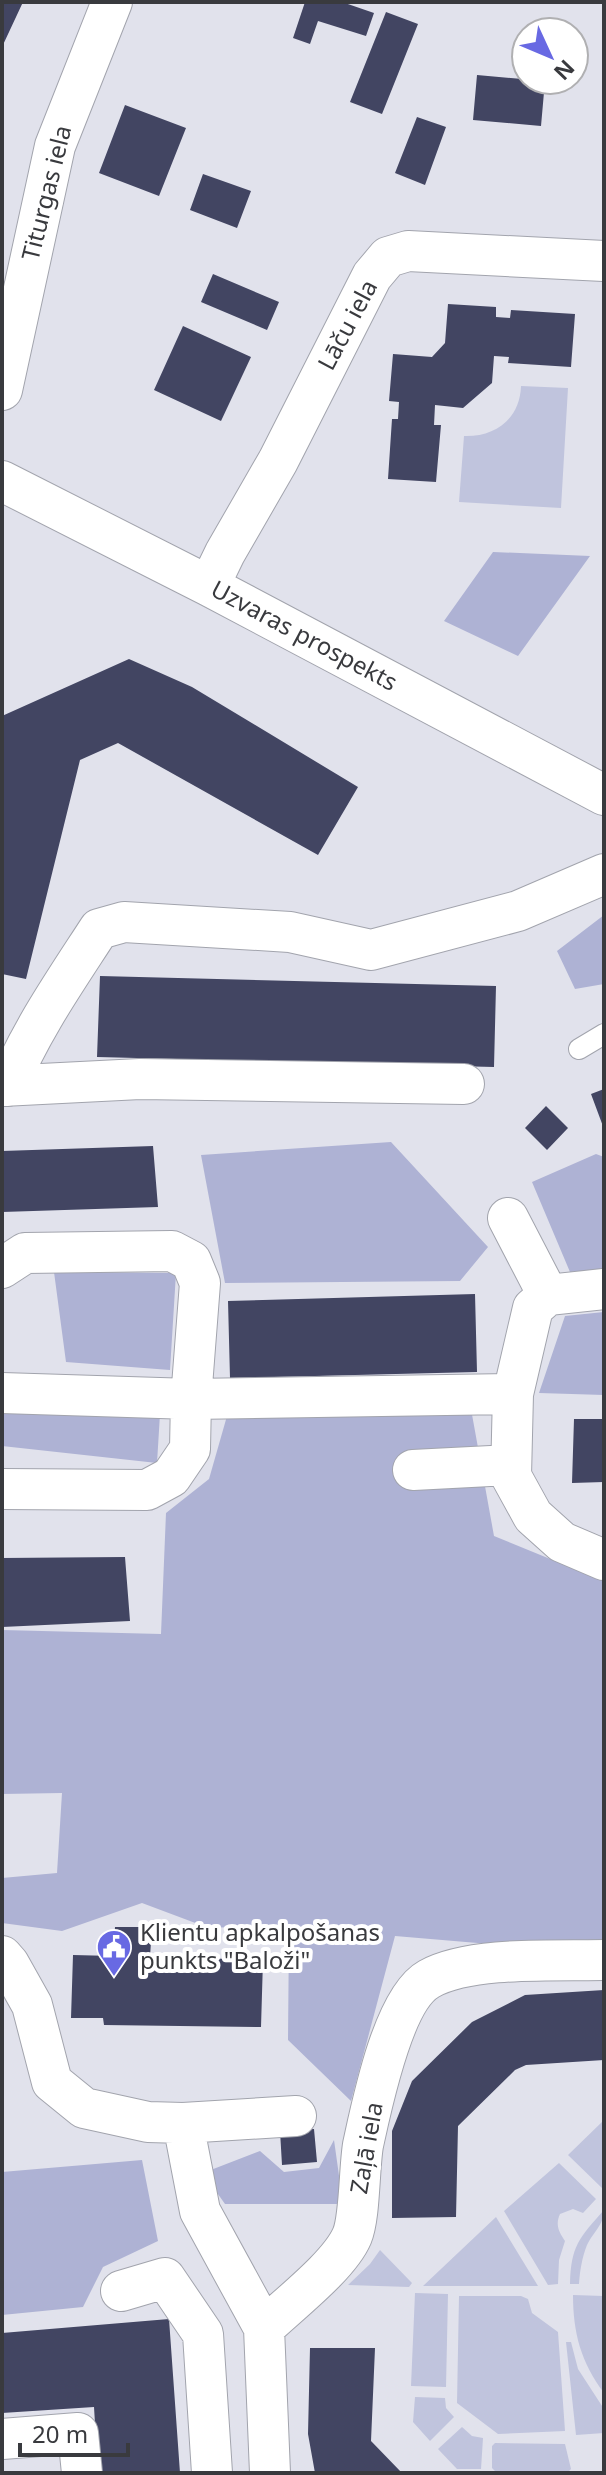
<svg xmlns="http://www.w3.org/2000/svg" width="606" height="2475" viewBox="0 0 606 2475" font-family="'Noto Sans',sans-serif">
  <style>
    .green { fill: #c0c4dd }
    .forest { fill: #aeb2d4 }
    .building { fill: #424562 }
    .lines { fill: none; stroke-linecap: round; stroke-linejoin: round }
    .service-casing { stroke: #a2a4ad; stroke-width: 22 }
    .minor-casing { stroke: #a2a4ad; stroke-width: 42 }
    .service { stroke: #fff; stroke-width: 20 }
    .minor { stroke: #fff; stroke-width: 40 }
    .labels { text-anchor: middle; stroke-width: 8; stroke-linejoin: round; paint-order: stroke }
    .street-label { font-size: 24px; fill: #393a3e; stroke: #fff }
    .poi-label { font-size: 24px; fill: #393a3e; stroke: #fff; text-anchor: start }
  </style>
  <rect width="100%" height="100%" fill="#e1e2ec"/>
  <!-- green -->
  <path class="green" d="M521,386l47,2 -7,120 -102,-6 5,-66c31,1 56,-17 57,-50z
    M604,2120v70l-36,-35z
    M559,2163l37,36 -13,14 -10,-4 -13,5c-5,11 -1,18 5,27l-6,19 -1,24 -10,1 -44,-74z
    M604,2210c0,15 -11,22 -17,35 -5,13 -7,25 -8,39h-9c1,-38 9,-46 34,-74z
    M496,2217l42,69h-115z
    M380,2250l32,33 -3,4 -61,-2 22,-21z
    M415,2293l33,1 -2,93 -35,-1z
    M573,2295l31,1v97c-23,-31 -31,-60 -31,-98z
    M459,2296h62l7,3 4,14 26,19 7,99 -67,3 -41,-31z
    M566,2342h5l7,27 26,40v24l-28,2z
    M415,2397l30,1 1,10 8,9 -24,24 -17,-19z
    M462,2427l10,9 11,2 -2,31h-24l-19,-20z
    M495,2443l70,1 6,25 -3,3 -73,-1 -3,-3v-22z"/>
  <!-- forest -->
  <path class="forest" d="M493,552l97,4 -72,100 -74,-35z
    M604,915v69l-29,5 -18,-38z
    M391,1142l97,105 -28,34 -235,2 -24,-128z
    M596,1154l8,3v112l-34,3 -38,-90z
    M54,1272l122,1 -6,97 -104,-8z
    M604,1312v83l-65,-2 26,-77z
    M2,1408l158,6 -3,49 -155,-17z
    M471,1409l23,127 110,45v364l-80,2 -129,-11 -44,165 -63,-61 1,-111 -83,-2 -64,-24 -80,28 -60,-8v-45l55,-5 5,-80 -60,1v-164l159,4 5,-121 43,-34 18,-63z
    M334,2140l9,64h-118l-22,-31 57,-22 24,21 35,-4z
    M142,2160l16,81 -55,26 -20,40 -81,8v-143z"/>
  <!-- building -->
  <path class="building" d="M2,2h21l-21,45z
    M305,2h37l32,11 -8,23 -48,-15 -8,23 -17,-6z
    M386,12l32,12 -36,90 -32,-12z
    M477,75l68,6 -4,45 -68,-6z
    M125,105l61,23 -27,68 -60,-23z
    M417,117l29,10 -21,58 -30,-12z
    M203,174l48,17 -14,37 -47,-18z
    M213,274l66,28 -12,28 -66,-28z
    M448,304l48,3v10l14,1 1,-8 64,4 -4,53 -63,-4 1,-6 -15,-1 -2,27 -29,25 -28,-3 -1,20h7l-5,57 -48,-3 4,-60h6l1,-17 -10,-1 4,-47 39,3 13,-14z
    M183,326l68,31 -30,64 -67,-31z
    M129,659l63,28 166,100 -40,68 -200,-112 -38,17 -54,219 -24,-5v-258z
    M100,976l396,10 -2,81 -397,-10z
    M604,1089v40l-13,-35z
    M546,1106l22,22 -21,22 -22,-22z
    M153,1146l5,61 -156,5v-61z
    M475,1294l2,78 -247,6 -2,-77z
    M574,1419h30v63l-32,1z
    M125,1557l5,64 -128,6v-69z
    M115,1927h37l-2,30 83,2 2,-5h17l-1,6h12l-2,67 -157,-2 -1,-7h-32l2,-63 40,1z
    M604,1990v70l-78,5 -11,5 -57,56 -2,91 -64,1v-87l20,-50 60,-59 53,-27z
    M314,2129l3,33 -35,3 -2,-34z
    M169,2319l11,154h-82l-4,-66 -92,6v-80z
    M310,2348h65l-4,93 31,32h-87l-7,-39z"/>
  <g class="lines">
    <defs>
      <path id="service" d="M579,1049l25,-15"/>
      <path id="minor" d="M2,390l53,-244 57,-144
        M2,481l207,105 395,209
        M209,586l16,-33 53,-92 94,-185 16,-19 20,-6 196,10
        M2,1086l138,-7 324,5
        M8,1086c23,-56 58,-106 91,-157l25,-7 166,10 81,18 147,-39 86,-37
        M508,1218l40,77
        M2,1268l23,-15 147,-2 19,10 9,22 -9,116 -1,50 -19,28 -24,13 -145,-1
        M2,1393l189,6 322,-5 -2,82 22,40 29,26 42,18
        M513,1394l20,-86 15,-13 56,-6
        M413,1470l98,-5
        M2,1956l7,8 23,41 20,77 32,26 64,14 35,1 113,-7
        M183,2123l17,88 64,117
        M121,2291l44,-13 38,56 9,139
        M2,2439l76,-6 4,40
        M270,2473l-6,-145c25,-24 75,-62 88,-92 8,-19 7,-67 11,-91 9,-41 30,-146 66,-166 41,-23 128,-18 175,-19"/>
    </defs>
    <!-- service casing -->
    <use href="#service" class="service-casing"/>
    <!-- minor casing -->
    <use href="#minor" class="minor-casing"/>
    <!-- service -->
    <use href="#service" class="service"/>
    <!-- minor -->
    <use href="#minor" class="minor"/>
  </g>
  <!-- icons -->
  <defs>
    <symbol id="civic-pin" viewBox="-11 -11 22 30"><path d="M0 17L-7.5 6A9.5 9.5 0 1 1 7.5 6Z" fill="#6869e3" stroke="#fff"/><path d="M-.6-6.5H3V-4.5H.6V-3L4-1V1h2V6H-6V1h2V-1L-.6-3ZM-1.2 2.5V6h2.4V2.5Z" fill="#fff"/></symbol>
  </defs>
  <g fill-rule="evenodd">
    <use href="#civic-pin" x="94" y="1927" width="40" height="54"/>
  </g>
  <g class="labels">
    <!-- street labels -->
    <g class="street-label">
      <text transform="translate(47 193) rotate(-76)" y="8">Titurgas iela</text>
      <text transform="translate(348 325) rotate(-62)" y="8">Lāču iela</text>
      <text transform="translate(304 636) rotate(28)" y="8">Uzvaras prospekts</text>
      <text transform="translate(367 2148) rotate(-80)" y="8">Zaļā iela</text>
    </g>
    <!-- poi labels -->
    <g class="poi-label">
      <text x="140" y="1941">Klientu apkalpošanas<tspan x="140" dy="28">punkts "Baloži"</tspan></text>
    </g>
  </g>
  <!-- border -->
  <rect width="606" height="2475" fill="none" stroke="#393a3e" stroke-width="8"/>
  <!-- north arrow -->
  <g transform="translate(550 56) rotate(134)"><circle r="38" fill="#ffffff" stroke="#b0b0b2" stroke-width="2"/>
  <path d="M0-6L14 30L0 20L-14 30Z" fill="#6869e3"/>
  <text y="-12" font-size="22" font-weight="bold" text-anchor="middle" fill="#393a3e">N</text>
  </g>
  <!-- scale -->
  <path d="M20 2443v12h108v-12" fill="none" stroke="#393a3e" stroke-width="4"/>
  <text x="32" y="2443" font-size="24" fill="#393a3e" stroke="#ffffff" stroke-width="6" paint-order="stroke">20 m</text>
</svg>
